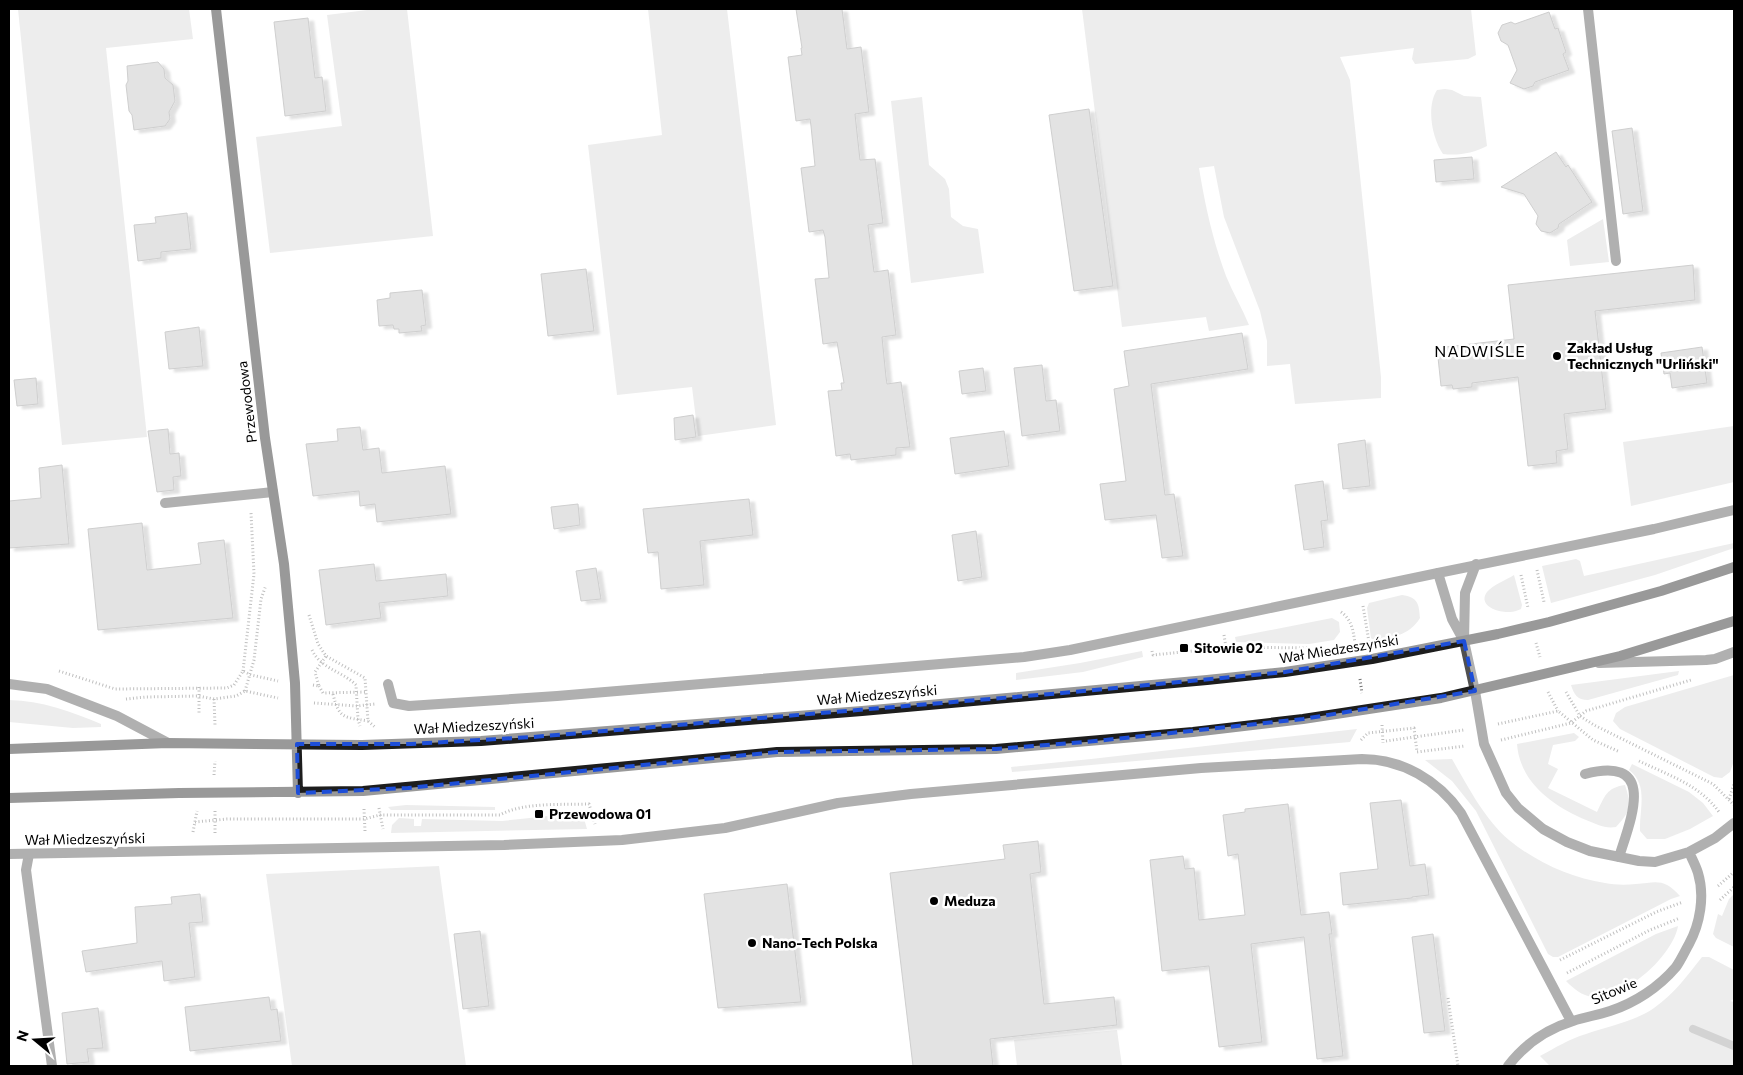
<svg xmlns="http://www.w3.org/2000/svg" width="1743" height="1075" viewBox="0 0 1743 1075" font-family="Commissioner,sans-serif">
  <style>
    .green { fill: #d7d7d7 }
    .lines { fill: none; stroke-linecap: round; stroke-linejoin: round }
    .stream { stroke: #9e9e9e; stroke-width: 8 }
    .building { fill: #c0c0c0; stroke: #949494; filter: url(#shadow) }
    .path { stroke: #727272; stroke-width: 3; stroke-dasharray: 1 2.5; stroke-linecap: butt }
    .lane { stroke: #505050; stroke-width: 10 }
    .street { stroke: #505050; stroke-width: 10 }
    .secondary { stroke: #1d1d1d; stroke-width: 10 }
    .marked { fill: none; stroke: #1d4ed8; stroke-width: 4; stroke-dasharray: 10 6; stroke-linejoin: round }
    .poi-dot { fill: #000; stroke: #fff; stroke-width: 2 }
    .labels { text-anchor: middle; stroke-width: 5; stroke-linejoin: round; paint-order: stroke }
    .poi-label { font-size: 14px; font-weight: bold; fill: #000; stroke: #fff; text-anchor: start }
    .street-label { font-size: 14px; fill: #000; stroke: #fff }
    .quarter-label { font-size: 16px; letter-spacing: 1px; fill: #000; stroke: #fff }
  </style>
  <defs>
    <filter id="shadow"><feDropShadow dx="5.5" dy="3" stdDeviation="1" flood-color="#0004"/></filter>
  </defs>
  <rect width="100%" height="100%" fill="#fff"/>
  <!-- green -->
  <path class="green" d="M18,9h171l4,30 -87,9 41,389 -85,8z
    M375,9h32l26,227 -163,17 -14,-116 86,-11 -15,-111z
    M648,9h79l49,416 -78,11 -6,-49 -75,8 -29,-250 74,-10z
    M1082,9h389l5,46 -8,4 -53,5 -3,-5 2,-11 -74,9 10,23 31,297v21l-86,6 -5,-40 -23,2v-25l-7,-30 -36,-94 -10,-51 -15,2c6,37 14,73 27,108 7,17 16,32 23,49l-40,6 -3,-14 -84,10z
    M1445,89l7,1 12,6 17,1 6,49c-14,7 -28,10 -44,8 -11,-16 -17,-47 -6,-64z
    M922,97l7,68 16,14 4,10 2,28 12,9 15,3 6,44 -73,10 -20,-182z
    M1603,219l6,43 -39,4 -3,-26z
    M1734,426v56l-103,24 -8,-64z
    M1734,543v5l-79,27 -104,28 -9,-37 34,-7 4,2 4,15z
    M1514,575l8,30 -1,4c-3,1 -7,3 -11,3 -11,1 -33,-6 -23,-20 6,-7 19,-12 27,-17z
    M1402,595c16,2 17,9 18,23 -11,18 -29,20 -47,22l-2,-2 -4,-30 2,-5z
    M1332,618l7,4 1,10 -6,8 -25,4 -73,-2 -1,-5z
    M1142,651l1,6 -60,15 -67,8v-7l64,-10z
    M1679,671l-1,4 -90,25c-11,0 -14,-6 -17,-15z
    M1734,675v86l-4,11 -8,6 -8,-1 -94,-48 -7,-8 3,-8 9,-6z
    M9,700c33,1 61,11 92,24v3l-28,1 -64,-6z
    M1357,729l-7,13 -338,30 -1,-5 80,-8z
    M1574,733l5,4 -4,4 -22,4 -5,19 10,5 -10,19 49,24c8,-16 9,-24 28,-27 7,21 5,27 -9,42 -11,2 -20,-3 -30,-7 -33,-14 -66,-37 -69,-76z
    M1452,759c15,26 33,61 57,81 27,22 62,38 96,43 10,2 21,2 31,1 21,-2 28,-6 44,12l-9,3 -113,58h-5l-5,-3 -72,-143 -24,-30 -27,-21z
    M1632,764l57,28 14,11 10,13 -23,13 -25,10h-18l-7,-8c-1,-21 9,-46 -11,-61z
    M406,805l89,2v3h-104l-3,-3z
    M578,813l5,2 4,14 -196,4 1,-8 7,-7 15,1v7h7l1,-7 80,2z
    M439,866l27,200h-174l-26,-192z
    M1734,894v53l-18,-9 -3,-4 5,-20 4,2 7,-17z
    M1678,926c-5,30 -54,74 -86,71 -11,-2 -18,-8 -26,-16l90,-47z
    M1702,957h7l25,13v29l-4,2 4,1v64h-184l-10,-10c15,-8 29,-17 46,-22 22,-8 48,-12 68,-26 20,-14 33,-32 48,-51z
    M1117,1030l5,36h-105l-3,-26z"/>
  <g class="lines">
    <!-- stream -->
    <path class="stream" d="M1693,1029l41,17"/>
  </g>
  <!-- building -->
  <path class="building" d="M796,9h46l5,40 14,-2 8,65 -14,2 5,46 15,-1 8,64 -15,2 6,47 14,-2 8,65 -14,2 4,40 1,7 14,-2 9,65 -14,1v7l-45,5 -1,-6 -14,2 -8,-65 14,-1 -1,-7h3l-7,-41 -14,2 -8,-65 14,-1 -4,-41 -2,-7 -14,2 -8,-64 14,-2 -4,-40 -1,-7 -14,2 -8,-64 14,-2 -1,-7h1z
    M1549,12l6,17 3,-1 8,24 -3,2 6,16 -34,12 -2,4 -9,3 -14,-6 7,-13 -9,-25 -7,-4 -3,-8 4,-8 9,-3 4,2z
    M308,18l7,60 7,-1 4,34 -41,5 -11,-94z
    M158,62l6,7 1,9 8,7 2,16 -6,11 1,7 -5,7 -31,4 -2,-15 -3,-4 -3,-26 2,-4 -1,-15z
    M1089,109l24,177 -39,5 -25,-176z
    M1632,128l11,83 -20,3 -11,-83z
    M1556,152l10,15 2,-2 24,37 -33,22 -1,4 -8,5 -9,-2 -5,-7 2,-8 -14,-22 -23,-7z
    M1472,157l2,22 -38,3 -2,-22z
    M187,213l4,36 -30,3v6l-23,3 -4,-36 22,-2 -1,-6z
    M1693,265l2,35 -100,11 11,98 -42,5 4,35 -12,2 1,12 -29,3 -10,-89 -46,6v4l-19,2 -1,-4 -11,1 -4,-38 77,-9 -6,-54z
    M586,269l8,62 -46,5 -7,-62z
    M422,290l4,35 -5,1 1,5 -23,2v-4h-5l-1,-4 -14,1 -2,-26 13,-2v-5z
    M199,327l4,39 -34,3 -4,-37z
    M1242,333l6,36 -97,15 14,111 9,-1 9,62 -21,2 -6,-43 -51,5 -5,-36 26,-3 -12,-92 15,-3 -5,-35z
    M1702,347l5,36 -35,5 -2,-15 -6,1 -3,-21z
    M1042,365l4,36 10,-1 4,31 -38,5 -8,-68z
    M983,368l3,23 -24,3 -3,-23z
    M36,378l2,26 -21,2 -3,-26z
    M693,415l3,22 -21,3 -1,-22z
    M360,427l3,23 16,-2 3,25 63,-7 6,48 -74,8 -2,-18 -15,2 -1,-15 -46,5 -7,-52 32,-3 -1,-12z
    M168,429l2,25 9,-1 2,23 -8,1 1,13 -17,2 -9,-61z
    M1004,431l5,35 -54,8 -5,-36z
    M1365,440l5,46 -27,3 -5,-45z
    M62,465l7,79 -60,4v-47l32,-3 -2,-30z
    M1323,481l5,39 -7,1 3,26 -20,3 -9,-65z
    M749,499l4,36 -53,6 4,44 -43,4 -3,-37 -10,1 -5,-44z
    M578,504l2,21 -26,4 -3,-22z
    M142,523l5,47 54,-6 -3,-21 26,-3 9,78 -135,12 -10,-101z
    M976,531l6,46 -24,4 -6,-46z
    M374,564l2,17 70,-7 2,22 -69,7 2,15 -55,7 -7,-55z
    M596,568l5,31 -20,2 -5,-30z
    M1401,800l9,66 15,-2 4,31 -17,2v1l-69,7 -3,-32 38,-4 -8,-66z
    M1288,804l13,111 28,-3 3,22h-3l14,122 -26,3 -13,-122 -53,7 11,98 -43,5 -10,-81 -47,5 -12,-111 33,-4 2,13 9,-1 5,52 46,-5 -7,-61 -10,2 -5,-41 22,-3v-3z
    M1038,841l3,31 -11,2 14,130 70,-7 3,28 -127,14 3,27h-80l-23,-193 115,-14 -2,-14z
    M787,884l14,118 -83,6 -14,-114z
    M200,894l3,28 -14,1 6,54 -31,4 -2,-20 -76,11 -4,-21 55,-8 -2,-36 37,-3 -1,-7z
    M480,931l9,75 -26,3 -9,-75z
    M1433,934l12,97 -21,2 -12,-96z
    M269,997l2,13 6,-1 4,32 -91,10 -5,-44z
    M98,1008l5,40 -16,1 2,13 -22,2 -5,-51z"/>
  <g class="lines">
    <!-- path -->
    <path class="path" d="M1537,570l7,32
      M1521,575l7,33
      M1363,606l6,36
      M1341,612c11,8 12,18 14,31
      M309,615l9,29 8,12 39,22 3,43 7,6
      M1224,635l2,12
      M1536,643l4,14
      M312,650c9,19 30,21 44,35l2,34 2,7
      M1152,651l1,4 79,-8 75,1
      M59,671l56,18 112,-1 7,-3 9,-14 8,4 27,6
      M243,671l11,-97 -3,-61
      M1360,679l2,14
      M313,685l6,1 -4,-14 11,-16
      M319,686l4,7 43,-1
      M199,687v27
      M245,691l9,-31 7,-61 5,-14
      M1548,692l10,19
      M1566,692l14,24 14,9 119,59 21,21
      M333,694c6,25 11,23 35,27
      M126,699l20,-2 52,-1 16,3 22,-3 9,-5 33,7
      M214,699l1,26
      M314,703l43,3 18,-2
      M1498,724l60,-13 35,29 27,12
      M1382,725l1,18
      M1361,740l7,-7 46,-5 3,24 48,-6
      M1501,740l70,-17 15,-12 105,-31
      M1386,741l78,-11
      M1639,761c29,14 61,24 80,51
      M214,775l1,-14
      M1729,799l5,-15
      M379,808l4,21
      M364,809l1,22
      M215,811v22
      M195,822l32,-3h137l16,-4h120c23,-13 62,-10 89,-11l6,20
      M193,832l4,-21
      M1718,886l16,-14
      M1720,900l14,-13
      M1560,960l96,-48 27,-10
      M1567,973l83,-43 30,-12
      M1448,998l10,68"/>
    <!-- lane -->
    <path class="lane" d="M1588,9l28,252
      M165,503l108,-11
      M1599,663l107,-3 9,-1 19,-7
      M9,684l38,5 70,27 51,27
      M388,684l5,19 16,3 148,-10 467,-39 46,-7 368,-77
      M1585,774c73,-19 46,45 34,83
      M29,854l-3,16 26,196"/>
    <!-- street -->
    <path class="street" d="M1476,564l-11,29 -1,48 11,50 9,53 22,49 12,15 25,21 24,13 23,9 49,10 16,1 34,-10 26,-14 19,-15
      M1464,641l-12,-22 -14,-46 216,-44 80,-19
      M9,854l495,-9 118,-5 103,-12 113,-25 73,-9 290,-26 161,-9c40,0 76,21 99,54l110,208
      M1508,1066c16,-21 39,-37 65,-45 12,-4 25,-6 37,-10 25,-8 49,-24 66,-44 5,-7 9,-16 13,-23 11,-20 16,-48 9,-71 -2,-7 -6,-14 -9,-21"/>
    <!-- secondary -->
    <path class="secondary" d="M216,9l49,429 19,126 11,119 3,110
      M9,749l159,-6 194,2 119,-4 381,-30 345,-31 78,-8 87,-13 126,-25 51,-12 112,-31 73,-24
      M9,798l170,-5 184,-2 414,-39 219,-3 197,-17 110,-13 138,-21 179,-42 114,-35"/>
  </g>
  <!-- marked area -->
  <path d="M0 0H1743V1075H0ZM1464,641l11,50 -172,28 -217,23 -90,7 -219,3 -369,36 -110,5 -1,-49h114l122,-7 529,-44 223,-21z" fill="#fff" fill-opacity=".55" fill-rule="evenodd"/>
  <path class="marked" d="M1464,641l11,50 -172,28 -217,23 -90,7 -219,3 -369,36 -110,5 -1,-49h114l122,-7 529,-44 223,-21z"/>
  <!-- markers -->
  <g class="poi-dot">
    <circle cx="1557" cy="356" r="5"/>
    <rect x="1179" y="643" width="10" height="10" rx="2.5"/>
    <rect x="534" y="809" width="10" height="10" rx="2.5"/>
    <circle cx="934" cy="901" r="5"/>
    <circle cx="752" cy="943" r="5"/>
  </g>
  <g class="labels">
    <!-- poi labels -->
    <g class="poi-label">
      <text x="1567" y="353">Zakład Usług<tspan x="1567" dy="16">Technicznych "Urliński"</tspan></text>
      <text x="1194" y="653">Sitowie 02</text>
      <text x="549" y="819">Przewodowa 01</text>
      <text x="944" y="906">Meduza</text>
      <text x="762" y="948">Nano-Tech Polska</text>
    </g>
    <!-- street labels -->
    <g class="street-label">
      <text transform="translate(247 402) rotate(-97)" y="5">Przewodowa</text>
      <text transform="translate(1339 649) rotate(-9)" y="5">Wał Miedzeszyński</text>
      <text transform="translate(877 695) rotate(-5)" y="5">Wał Miedzeszyński</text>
      <text transform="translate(474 726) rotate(-3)" y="5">Wał Miedzeszyński</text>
      <text transform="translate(85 839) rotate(-1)" y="5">Wał Miedzeszyński</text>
      <text transform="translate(1614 991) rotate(-23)" y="5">Sitowie</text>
    </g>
    <!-- quarter labels -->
    <g class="quarter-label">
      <text x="1480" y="357">NADWIŚLE</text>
    </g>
  </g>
  <!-- border -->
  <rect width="1743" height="1075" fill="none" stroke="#000000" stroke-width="20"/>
  <!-- north arrow -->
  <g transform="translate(35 1040) rotate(288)" stroke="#ffffff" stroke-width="4" paint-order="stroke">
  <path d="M0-4L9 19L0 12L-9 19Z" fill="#000000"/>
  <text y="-8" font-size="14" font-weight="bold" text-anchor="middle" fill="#000000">N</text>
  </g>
</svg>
